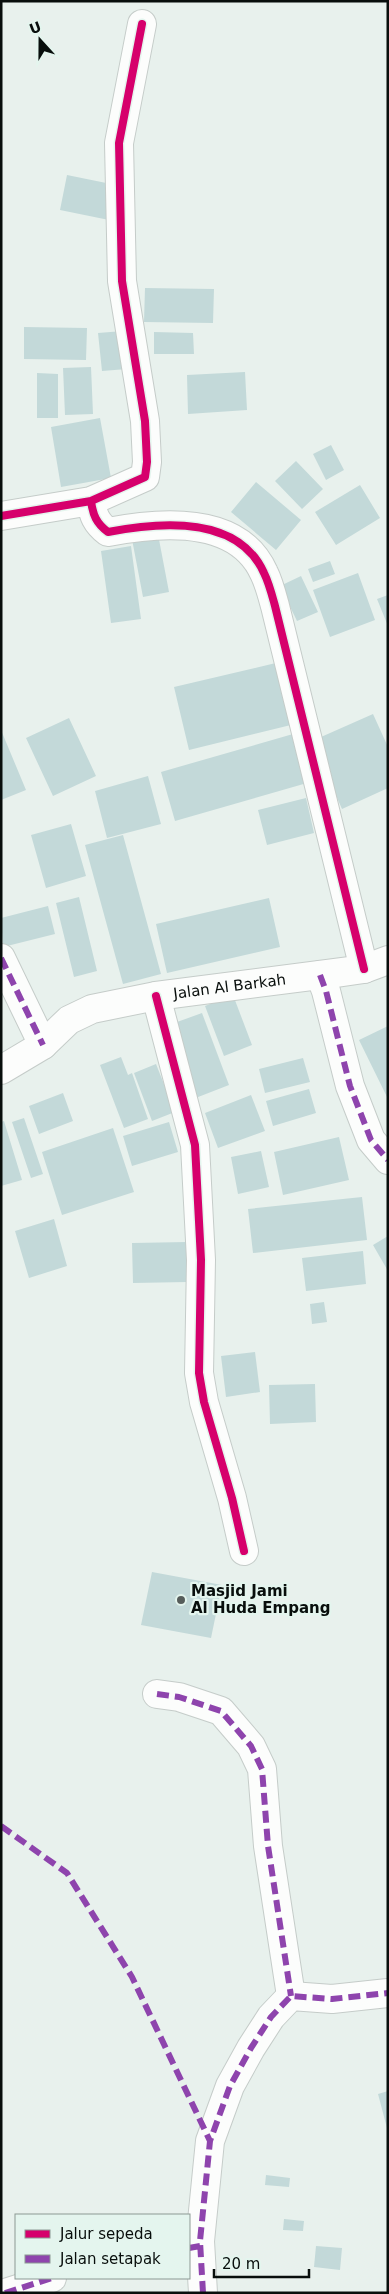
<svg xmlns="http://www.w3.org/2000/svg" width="389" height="2294" viewBox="0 0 389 2294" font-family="'DejaVu Sans',sans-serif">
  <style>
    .building { fill: #c3d9d9 }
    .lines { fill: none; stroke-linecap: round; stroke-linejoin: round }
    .minor-casing { stroke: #c5ccc9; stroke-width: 30 }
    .minor { stroke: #fcfdfc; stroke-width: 28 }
    .quiet { stroke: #8e44ad; stroke-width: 6; stroke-dasharray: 12 6; stroke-linecap: butt }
    .cycleway-casing { stroke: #e4f5ee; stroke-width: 11 }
    .cycleway { stroke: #d6006c; stroke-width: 8 }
    .poi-dot { fill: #565d5b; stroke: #e4f5ee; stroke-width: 2 }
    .labels { text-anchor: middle; stroke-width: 4.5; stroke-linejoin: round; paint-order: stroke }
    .street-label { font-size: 15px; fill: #080e0c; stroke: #e4f5ee }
    .poi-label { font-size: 15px; font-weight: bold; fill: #080e0c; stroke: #e4f5ee; text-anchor: start }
  </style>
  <rect width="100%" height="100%" fill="#e8f1ed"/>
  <!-- building -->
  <path class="building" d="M67,175l49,10 -7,35 -49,-10z
    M145,288l69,1 -1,34 -69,-1z
    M24,327l63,1 -1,32 -62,-1z
    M123,331l4,38 -25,2 -4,-38z
    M154,332l39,1 1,21h-40z
    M91,367l2,47 -28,1 -2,-47z
    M245,372l2,38 -59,4 -1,-39z
    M37,373l21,1v44h-21z
    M100,418l11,60 -50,9 -10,-60z
    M331,445l13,25 -18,10 -13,-26z
    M296,461l27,28 -21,20 -27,-28z
    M256,482l45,38 -25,30 -45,-38z
    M360,485l20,33 -44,27 -21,-33z
    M157,529l12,63 -26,5 -12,-63z
    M131,546l10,73 -30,4 -10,-72z
    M330,561l5,13 -22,8 -5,-13z
    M358,573l17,47 -45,17 -17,-47z
    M301,576l17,36 -21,9 -17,-35z
    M388,595v31l-11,-27z
    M280,662l15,62 -106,26 -15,-63z
    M373,714l15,33v41l-46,21 -30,-68z
    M69,718l27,58 -43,20 -27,-58z
    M1,730l25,60 -25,10z
    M293,734l14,49 -132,38 -14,-49z
    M148,776l13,48 -54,14 -12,-47z
    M306,798l8,35 -47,12 -9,-35z
    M71,824l15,52 -40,12 -15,-53z
    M123,835l38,139 -38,10 -38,-139z
    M79,897l18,74 -23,6 -18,-74z
    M269,898l11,49 -113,26 -11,-49z
    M48,906l7,28 -52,13 -2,-29z
    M233,995l19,50 -28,11 -19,-50z
    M202,1013l27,72 -36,14 -27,-73z
    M388,1026v73l-29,-59z
    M121,1057l7,18 4,-2 16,46 -24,9 -24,-63z
    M303,1058l7,24 -45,11 -6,-24z
    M156,1064l19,48 -23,9 -18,-48z
    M309,1089l7,24 -43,13 -7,-25z
    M63,1093l10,28 -34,13 -10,-28z
    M251,1095l14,36 -47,17 -13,-35z
    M24,1118l19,56 -12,4 -19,-56z
    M4,1121l18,59 -21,6v-64z
    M169,1122l9,30 -46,14 -9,-30z
    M113,1128l21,64 -72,23 -20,-63z
    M339,1137l10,43 -66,15 -9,-43z
    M261,1151l8,36 -31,7 -7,-37z
    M362,1197l5,43 -114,13 -5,-44z
    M54,1219l13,47 -38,12 -14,-47z
    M388,1236v35l-15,-26z
    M187,1242v40l-54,1 -1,-40z
    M363,1251l3,33 -60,7 -4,-33z
    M324,1302l3,20 -15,2 -2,-20z
    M255,1352l5,40 -34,5 -5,-41z
    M315,1384l1,38 -46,2 -1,-39z
    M152,1572l70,13 -11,53 -70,-13z
    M388,2091v37h-1l-9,-34z
    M266,2175l24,3 -1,9 -24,-2z
    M284,2219l20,2 -1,10 -20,-1z
    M316,2246l26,2 -2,22 -26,-3z"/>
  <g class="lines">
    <defs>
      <g id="minor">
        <path d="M91,501c2,14 5,22 17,31 51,-10 130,-17 156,41 5,10 8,22 11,33l89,363"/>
        <path d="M1,516l90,-15 54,-24 2,-15 -2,-41 -23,-140 -3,-138 23,-119"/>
        <path d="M1,958l42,87"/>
        <path d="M320,975l6,16 24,95 21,54 17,20"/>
        <path d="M156,996l39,149 6,115 -2,113 5,29 28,96 12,53"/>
        <path id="s1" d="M1,1070l42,-25 26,-25 23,-11 64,-13 179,-23 29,-4 24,-9"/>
        <path d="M157,1694l22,3 42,14 30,35 11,23 6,77 23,150"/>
        <path d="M5,2293l47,-15"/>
        <path d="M203,2293l-3,-52 10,-100 20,-55 21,-38 20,-31 20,-21 41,3 56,-6"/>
      </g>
    </defs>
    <!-- minor casing -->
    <use href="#minor" class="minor-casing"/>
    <!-- minor -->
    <use href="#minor" class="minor"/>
    <!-- quiet -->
    <path class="quiet" d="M1,958l42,87
      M320,975l6,16 24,95 21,54 17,20
      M157,1694l22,3 42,14 30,35 11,23 6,77 23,150
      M1,1826l66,47 65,104 78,164
      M189,2248l11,-2
      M5,2293l47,-15
      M203,2293l-3,-52 10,-100 20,-55 21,-38 20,-31 20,-21 41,3 56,-6"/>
    <defs>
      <path id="cycleway" d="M91,501c2,14 5,22 17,31 51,-10 130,-17 156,41 5,10 8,22 11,33l89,363
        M1,516l90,-15 54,-24 2,-15 -2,-41 -23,-140 -3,-138 23,-119
        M156,996l39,149 6,115 -2,113 5,29 28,96 12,53"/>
    </defs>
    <!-- cycleway casing -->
    <use href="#cycleway" class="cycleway-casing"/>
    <!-- cycleway -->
    <use href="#cycleway" class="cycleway"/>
  </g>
  <!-- markers -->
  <circle class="poi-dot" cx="181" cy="1600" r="5"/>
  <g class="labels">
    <!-- street labels -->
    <g class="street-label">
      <text dy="5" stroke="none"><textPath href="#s1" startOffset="250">Jalan Al Barkah</textPath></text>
    </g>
    <!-- poi labels -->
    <g class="poi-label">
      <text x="191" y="1596">Masjid Jami<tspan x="191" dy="17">Al Huda Empang</tspan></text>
    </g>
  </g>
  <!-- border -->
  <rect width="389" height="2294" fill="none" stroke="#080e0c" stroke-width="5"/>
  <!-- legend -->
  <rect x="15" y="2214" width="175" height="65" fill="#e4f5ee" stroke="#8c9994"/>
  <rect x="25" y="2230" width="25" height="8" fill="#d6006c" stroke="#8c9994"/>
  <text x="60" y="2239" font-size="15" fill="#080e0c">Jalur sepeda</text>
  <rect x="25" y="2255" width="25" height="8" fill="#8e44ad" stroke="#8c9994"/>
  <text x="60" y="2264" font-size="15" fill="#080e0c">Jalan setapak</text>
  <!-- north arrow -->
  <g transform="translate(40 40) rotate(339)" stroke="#e4f5ee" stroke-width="4" paint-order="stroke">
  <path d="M0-4L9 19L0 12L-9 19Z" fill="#080e0c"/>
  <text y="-8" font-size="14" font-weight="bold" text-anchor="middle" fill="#080e0c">U</text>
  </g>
  <!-- scale -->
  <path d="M214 2269v8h95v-8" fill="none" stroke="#080e0c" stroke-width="2.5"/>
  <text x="222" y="2269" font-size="15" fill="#080e0c" stroke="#e4f5ee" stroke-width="4" paint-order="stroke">20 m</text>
</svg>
